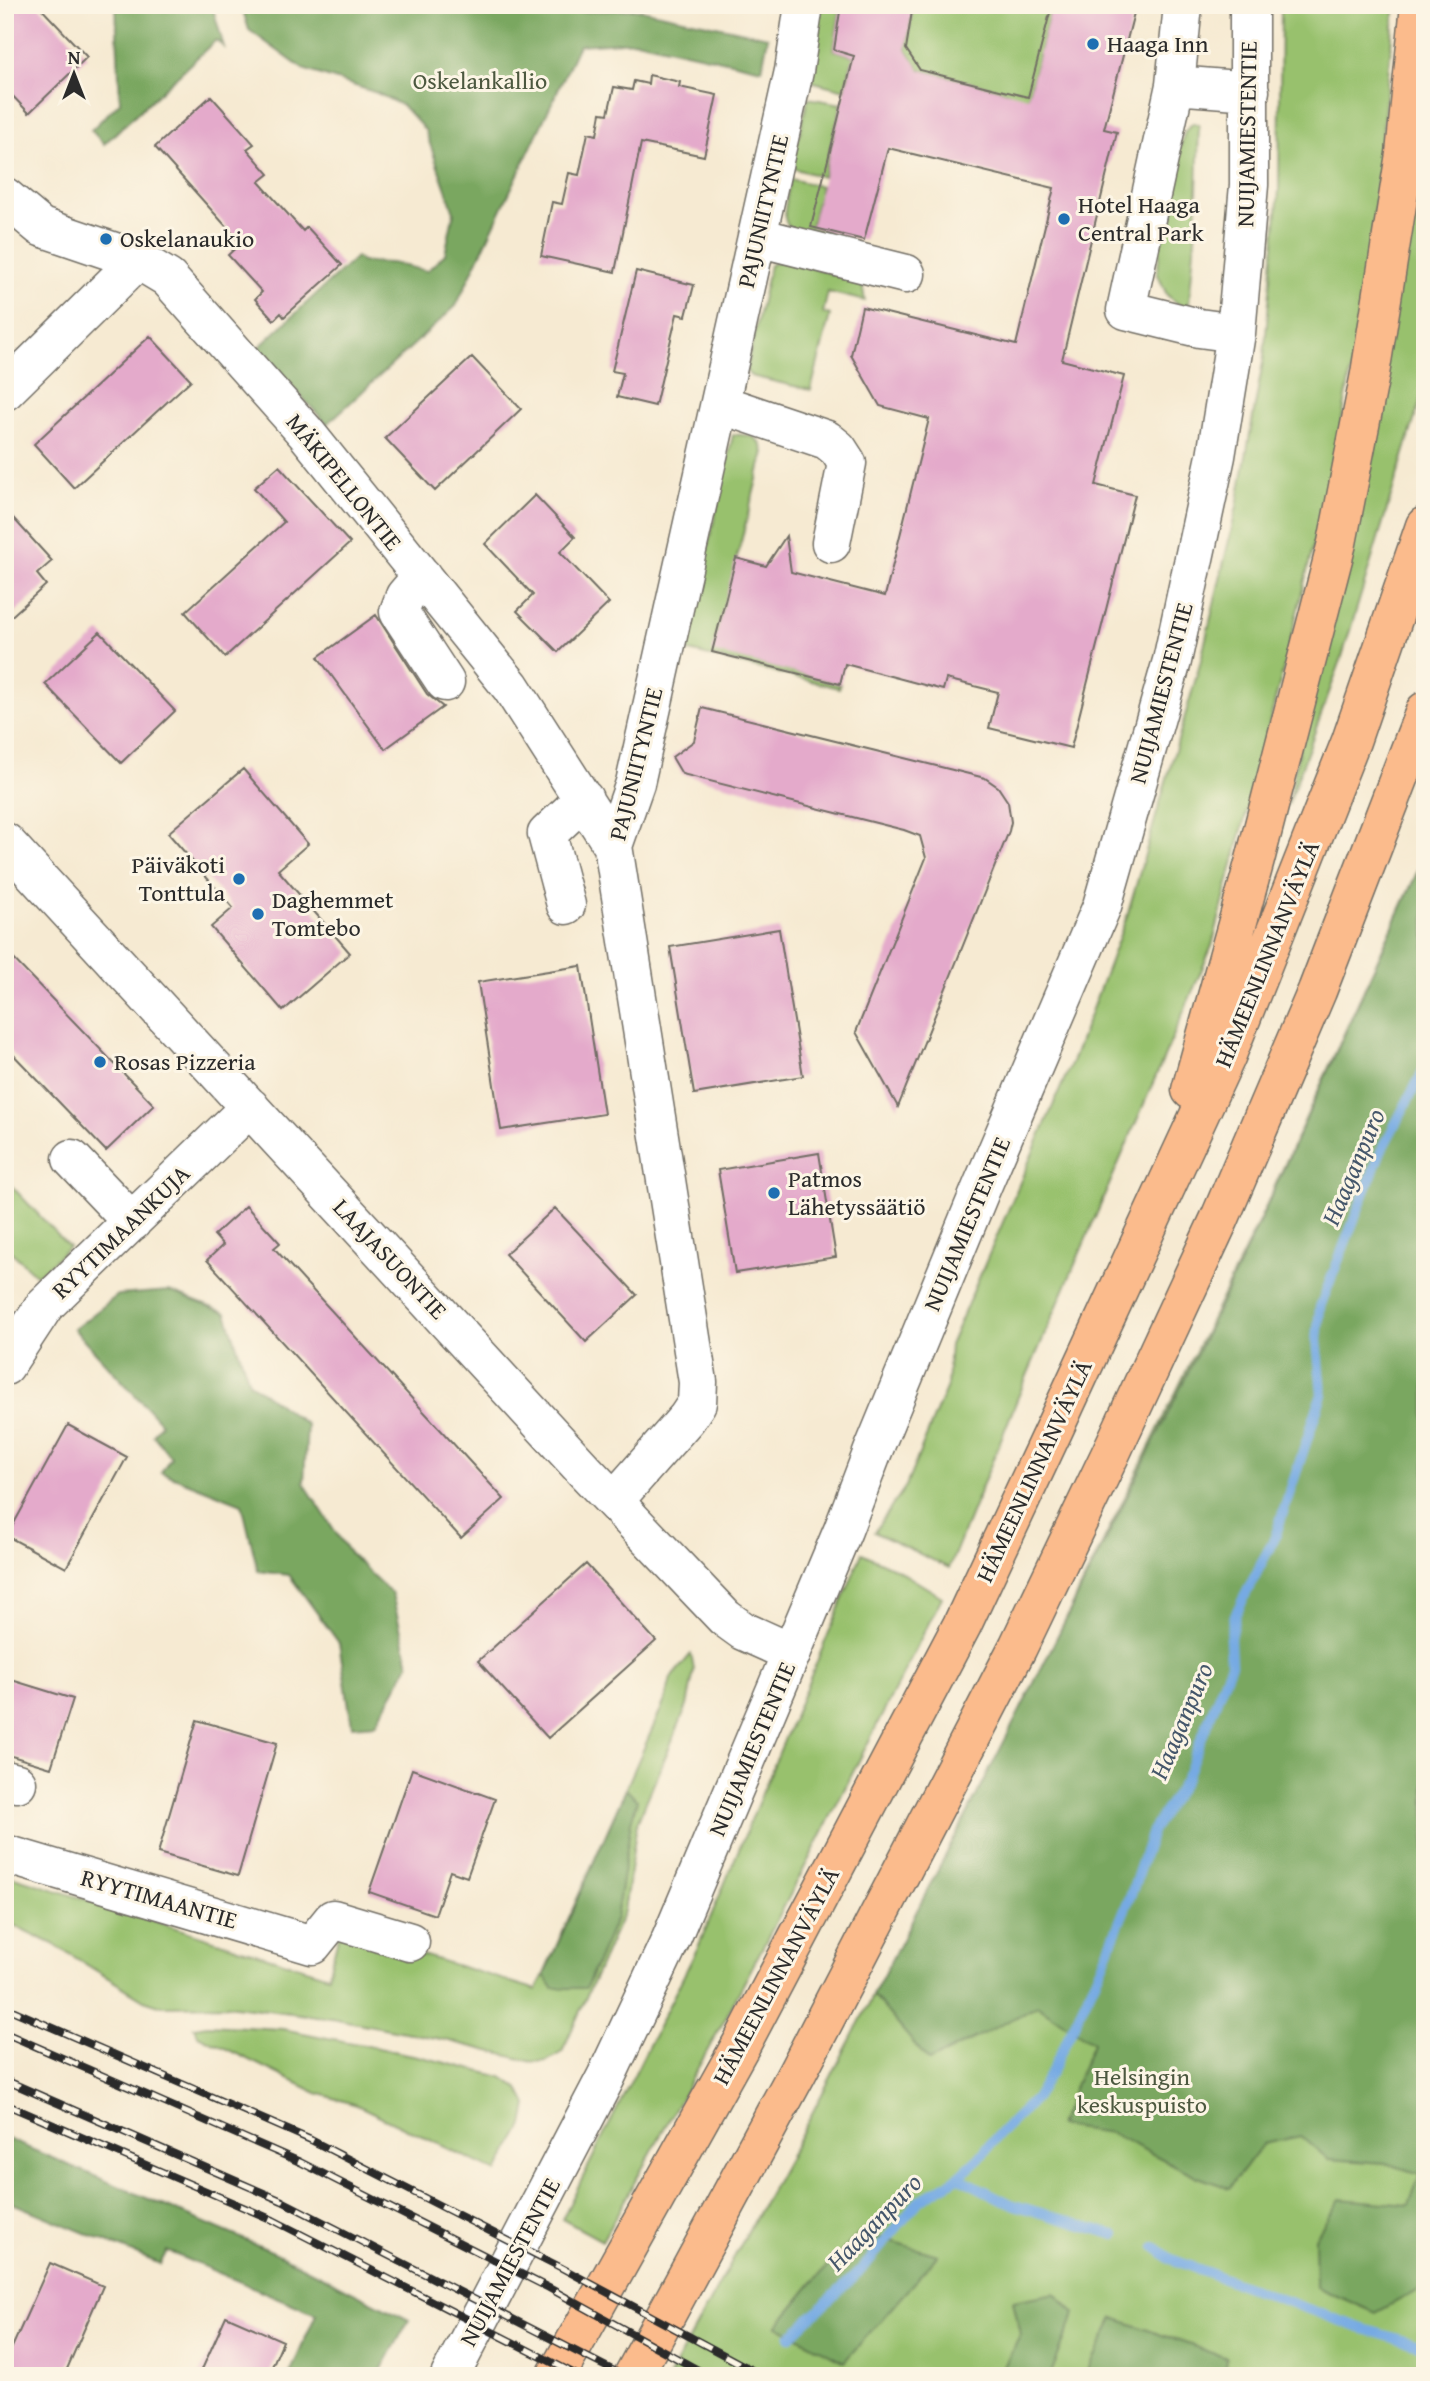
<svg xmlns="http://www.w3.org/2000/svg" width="1430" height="2381" viewBox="0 0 1430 2381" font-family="'Gentium Book Plus',serif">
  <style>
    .green { fill: #98c16d; stroke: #62764c; stroke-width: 2 }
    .forest { fill: #7aa760; stroke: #526946; stroke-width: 2 }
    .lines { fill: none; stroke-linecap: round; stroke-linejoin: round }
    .stream { stroke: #76aae3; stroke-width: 10 }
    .building { fill: #e4aacb }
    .minor-casing { stroke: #726e65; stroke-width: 41 }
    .highway-casing { stroke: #726e65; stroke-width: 41 }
    .minor { stroke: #fff; stroke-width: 38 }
    .highway { stroke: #fbbb8c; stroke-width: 38 }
    .rail-casing { stroke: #2b2b2b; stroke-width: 8 }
    .rail { stroke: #fcf5e5; stroke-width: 5; stroke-dasharray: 16; stroke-linecap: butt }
    .poi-dot { fill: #1f6fb2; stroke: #fcf5e5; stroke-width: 2.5 }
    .labels { text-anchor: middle; stroke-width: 6; stroke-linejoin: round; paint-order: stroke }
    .poi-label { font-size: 24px; fill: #2b2b2b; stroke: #fcf5e5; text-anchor: start }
    .park-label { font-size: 24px; fill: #4c583f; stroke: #fcf5e5 }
    .street-label { font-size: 24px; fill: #2b2b2b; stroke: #fcf5e5 }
    .water-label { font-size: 26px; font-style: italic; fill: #45576b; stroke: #fcf5e5 }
  </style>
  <rect width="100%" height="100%" fill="#fcf5e5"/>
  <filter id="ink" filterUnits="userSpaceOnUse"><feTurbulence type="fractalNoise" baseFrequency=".0143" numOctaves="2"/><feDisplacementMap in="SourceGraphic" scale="14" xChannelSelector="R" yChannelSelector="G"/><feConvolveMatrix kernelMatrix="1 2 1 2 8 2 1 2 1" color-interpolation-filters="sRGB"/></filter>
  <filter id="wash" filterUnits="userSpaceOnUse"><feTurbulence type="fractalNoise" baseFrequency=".00686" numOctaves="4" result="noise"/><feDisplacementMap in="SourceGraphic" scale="28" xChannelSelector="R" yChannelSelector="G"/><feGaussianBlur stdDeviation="1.57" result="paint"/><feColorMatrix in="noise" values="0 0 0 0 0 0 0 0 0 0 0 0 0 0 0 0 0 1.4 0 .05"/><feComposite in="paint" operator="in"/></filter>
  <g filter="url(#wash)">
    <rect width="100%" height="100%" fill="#f6ead2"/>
    <!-- green -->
    <path class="green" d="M819,5h22l-7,45 20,6 -9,34 -35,-9z
      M913,5h139l-26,101 -19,-14 -87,-22 -14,-21z
      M1281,5h114l-27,273 -32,174 -50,206 -74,288 -189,439 -74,183 -75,-36 32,-46 41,-100 3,-41 124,-288 54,-144 72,-249 37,-158 27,-150 15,-166z
      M808,98l34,6 -19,73 -31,-9z
      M1425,117v268l-84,275 -53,145z
      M1193,123l6,2 -3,103 -7,75 -4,6 -18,-14 -10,-22 5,-38 10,-14 7,-69 6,-21z
      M790,179l31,7 -10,40 17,5 -3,13c-48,-17 -43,-17 -35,-65z
      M783,259l79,24 3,18 -37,-9 -5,21 7,2 -19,75 -60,-14 -5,-5 24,-106z
      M733,435c16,-1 26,0 31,17l-51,199 127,33 -1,4 -154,-38z
      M1425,855v1521h-756l126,-230 225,-433 239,-492z
      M5,1179l64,68 -32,29 -32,-30z
      M862,1553l34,16 46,28 -132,260 -85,162 -123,222 -40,-22 137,-274z
      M691,1654l3,16 -7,36 -50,117 -13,88 -62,141 -15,9 -14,1 -92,-23 -110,-21 -105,-13 -64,1 -18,-6 -91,-56 -48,-23v-47l323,102 12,-46 197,60 129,-292 5,-20z
      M207,2025l76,4 135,27 84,21 17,12 8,16 -4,21 -26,46 -140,-67 -40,-12 -119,-58 -4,-8z"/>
    <!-- forest -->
    <path class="forest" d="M116,5h96l12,42 -8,-7 -112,104 -13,-14 29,-28z
      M249,5h329l1,7 58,-3 131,28 -6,32 -126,-28 -57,4 -123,261 -129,118 -70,-75 99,-92 6,5 30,1 35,8 18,-17 9,-42 -29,-82 -22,-24 -26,-13 -74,-24 -54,-39 -5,-16z
      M1425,855v1431l-49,27 -60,-26 -1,-49 25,-39 69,6 11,-31 -35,-11 -57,-4 -27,-23 -38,8 -34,44 -31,-11 -87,-44 -53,-7 35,-83 -55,-37 -109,55 -56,-66c134,-256 265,-513 387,-774 56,-122 110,-244 165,-366z
      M169,1291l57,22 23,69 58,43 -3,58 45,70 43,41 17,70 -33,60 -24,2 -13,-83 -50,-68 -31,-4 -16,-67 -81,-32 10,-15 -18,-22 8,-12 -87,-94 44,-34z
      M626,1789l11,11 -6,23 -15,95 -30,70h-33l-9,-13z
      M5,2138l271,115 133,67 -31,56h-89l27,-62 -149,-63 -7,13 -155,-64z
      M860,2232l78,23 -94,107 -67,-36 37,-45z
      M1055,2293l20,20 -25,63h-51l22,-42 -8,-33z
      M1114,2318l113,40 -2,18h-140z"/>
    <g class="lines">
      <!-- stream -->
      <path class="stream" d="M958,2177l53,27 104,31
        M1155,2247l16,12 189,69 65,19
        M790,2337l73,-69 56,-67 39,-24 21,-19 19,-23 37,-36 18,-30 48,-101 32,-79 19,-58 33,-51 46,-116 -1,-26 5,-23 40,-78 47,-143 -5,-54 3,-33 61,-156 44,-83"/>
    </g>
    <g id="blocks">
      <!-- building -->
      <path class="building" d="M5,5h33l49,52 -58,56 -24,-25z
        M841,5h72l-7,44 14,21 108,27 24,-92h84l-32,124 13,3 -55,228 62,16 -28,109 39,10 -64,253 -82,-20 9,-36 -52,-13 -3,11 -98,-26 -5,20 -128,-32 24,-94 30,8 20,-30 5,36 94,24 44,-177 -49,-13 -29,-51 11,-48 154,38 38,-157 -166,-40 -24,92 -53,-13 43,-171 -20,-6z
        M649,75l31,7 -1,5 38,8 -13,61 -63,-13 -26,129 -74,-16 11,-54 10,2 7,-31 10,2 9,-42 9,2 4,-22 7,1 6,-27 18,3 2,-9 14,3z
        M211,96l43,48 -7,5 22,25 -10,8 44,49 4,-4 35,38 -58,52 -3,-4 -7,7 -19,-21 7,-7 -34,-37 13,-12 -86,-96z
        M636,271l58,14 -8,31 -9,-2 -22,92 -38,-9 6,-24 -11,-2z
        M150,336l41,44 -117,108 -40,-44z
        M472,357l49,52 -86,82 -50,-53z
        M279,466l71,77 -125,114 -40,-45 99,-90 -30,-34z
        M535,495l40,42 -15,15 49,51 -51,49 -41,-41 16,-16 -48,-51z
        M5,509l47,52 -15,13 9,11 -41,37z
        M376,615l51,79 16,13 -58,42 -67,-92z
        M100,632l75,79 -54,52 -76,-79z
        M702,708l283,70 13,9 10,15 3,20 -2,9 -111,276 -42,-75 70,-174 -6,-22 -16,-6 -222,-56 -10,-17 22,-16z
        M243,769l65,75 -30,26 72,83 -67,58 -72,-84 22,-19 -65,-75z
        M779,929l24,147 -109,18 -24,-147z
        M5,950l149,155 -48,46 -101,-105z
        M581,966l23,148 -103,16 -23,-148z
        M819,1153l17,104 -101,16 -17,-103z
        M246,1206l34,37 -6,5 230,251 -43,39 -254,-278 16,-15 -9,-10z
        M555,1208l82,87 -51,47 -81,-88z
        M68,1425l59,32 -61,111 -59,-32z
        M586,1564l70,77 -108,97 -70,-77z
        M5,1678l68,21 -22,69 -46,-14z
        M197,1720l80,23 -39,133 -80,-23z
        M412,1769l83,30 -28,78 -17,-6 -15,44 -66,-23z
        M50,2263l53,23 -39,90h-59v-13z
        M226,2316l57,25 -15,35h-69z"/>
    </g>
  </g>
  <g filter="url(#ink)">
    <use href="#blocks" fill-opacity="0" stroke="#726e65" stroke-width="2"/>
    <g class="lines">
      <defs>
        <path id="minor" d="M1183,5l-8,80 -49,225 73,18 37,5
          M1175,85l75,6
          M5,197l36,30 97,33 30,18 138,155 205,254 102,159
          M757,237l149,37
          M5,391l133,-131
          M720,404l107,36 11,9 9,14 -16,80
          M422,576l-17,20 -6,16 46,70
          M5,842l578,627 142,149 18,13 49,22
          M566,905l-19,-71 37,-35
          M72,1159l60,63
          M5,1366l40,-61 205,-198
          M614,1501l73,-83 10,-15 1,-21 -85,-536 22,-63 159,-712 10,-66
          M5,1780l12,3
          M5,1854l307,91 21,-26 77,23
          M450,2376l156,-299 65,-138 172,-409 30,-79 110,-267 119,-278 70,-245 44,-205 20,-123 13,-148v-180"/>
        <path id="highway" d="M1191,1090l64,-230 82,-317 33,-169 35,-220 15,-149
          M556,2376l186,-333 220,-418 91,-194 173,-374 125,-316 74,-215
          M633,2376l164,-303 221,-426 92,-192 110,-237 97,-227 108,-280"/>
      </defs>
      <!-- minor casing -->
      <use href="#minor" class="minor-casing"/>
      <!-- highway casing -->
      <use href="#highway" class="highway-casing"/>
      <!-- minor -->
      <use href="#minor" class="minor"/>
      <!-- highway -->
      <use href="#highway" class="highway"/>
      <defs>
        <path id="rail" d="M5,2007l306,133 249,127 203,109
          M5,2033l295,129 249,126 160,88
          M5,2080l277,121 342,175
          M5,2104l268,116 306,156"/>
      </defs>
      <!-- rail casing -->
      <use href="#rail" class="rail-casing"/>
      <!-- rail -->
      <use href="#rail" class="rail"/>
    </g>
  </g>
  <!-- markers -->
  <g class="poi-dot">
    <circle cx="1093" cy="44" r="7"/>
    <circle cx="1064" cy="219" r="7"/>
    <circle cx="106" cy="239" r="7"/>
    <circle cx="239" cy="879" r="7"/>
    <circle cx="258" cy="914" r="7"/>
    <circle cx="100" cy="1062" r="7"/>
    <circle cx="774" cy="1193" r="7"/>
  </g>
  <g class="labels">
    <!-- poi labels -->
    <g class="poi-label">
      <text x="1107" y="52">Haaga Inn</text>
      <text x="1078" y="213">Hotel Haaga<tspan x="1078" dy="28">Central Park</tspan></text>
      <text x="120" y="247">Oskelanaukio</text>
      <text x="225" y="873" text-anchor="end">Päiväkoti<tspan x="225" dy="28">Tonttula</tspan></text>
      <text x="272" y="908">Daghemmet<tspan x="272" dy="28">Tomtebo</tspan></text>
      <text x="114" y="1070">Rosas Pizzeria</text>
      <text x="788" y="1187">Patmos<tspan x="788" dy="28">Lähetyssäätiö</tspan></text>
    </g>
    <!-- park labels -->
    <g class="park-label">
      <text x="480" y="89">Oskelankallio</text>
      <text x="1142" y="2085">Helsingin<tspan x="1142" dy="28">keskuspuisto</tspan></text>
    </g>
    <!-- street labels -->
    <g class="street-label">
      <text transform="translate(1247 134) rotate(-89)" y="8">NUIJAMIESTENTIE</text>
      <text transform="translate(763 211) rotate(-77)" y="8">PAJUNIITYNTIE</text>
      <text transform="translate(344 482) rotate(51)" y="8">MÄKIPELLONTIE</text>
      <text transform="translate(1161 693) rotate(-75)" y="8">NUIJAMIESTENTIE</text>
      <text transform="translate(636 764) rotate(-76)" y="8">PAJUNIITYNTIE</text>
      <text transform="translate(1267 954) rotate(-68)" y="8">HÄMEENLINNANVÄYLÄ</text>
      <text transform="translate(967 1224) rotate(-67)" y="8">NUIJAMIESTENTIE</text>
      <text transform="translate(121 1232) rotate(-44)" y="8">RYYTIMAANKUJA</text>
      <text transform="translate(390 1259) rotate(47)" y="8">LAAJASUONTIE</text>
      <text transform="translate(1034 1471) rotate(-65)" y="8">HÄMEENLINNANVÄYLÄ</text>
      <text transform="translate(752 1749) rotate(-67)" y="8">NUIJAMIESTENTIE</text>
      <text transform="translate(159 1899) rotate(16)" y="8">RYYTIMAANTIE</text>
      <text transform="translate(776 1976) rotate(-62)" y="8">HÄMEENLINNANVÄYLÄ</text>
      <text transform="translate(510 2262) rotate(-62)" y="8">NUIJAMIESTENTIE</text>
    </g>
    <!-- water labels -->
    <g class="water-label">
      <text transform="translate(1353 1167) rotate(-67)" y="9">Haaganpuro</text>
      <text transform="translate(1181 1721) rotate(-67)" y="9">Haaganpuro</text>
      <text transform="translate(874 2222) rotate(-46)" y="9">Haaganpuro</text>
    </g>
  </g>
  <!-- margin -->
  <rect width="1430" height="2381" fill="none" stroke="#fcf5e5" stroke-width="28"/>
  <!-- north arrow -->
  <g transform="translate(74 74)" stroke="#fcf5e5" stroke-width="5" paint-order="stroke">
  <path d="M0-5L12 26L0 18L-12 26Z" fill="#2b2b2b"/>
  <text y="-10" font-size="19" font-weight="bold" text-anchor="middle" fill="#2b2b2b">N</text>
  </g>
</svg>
